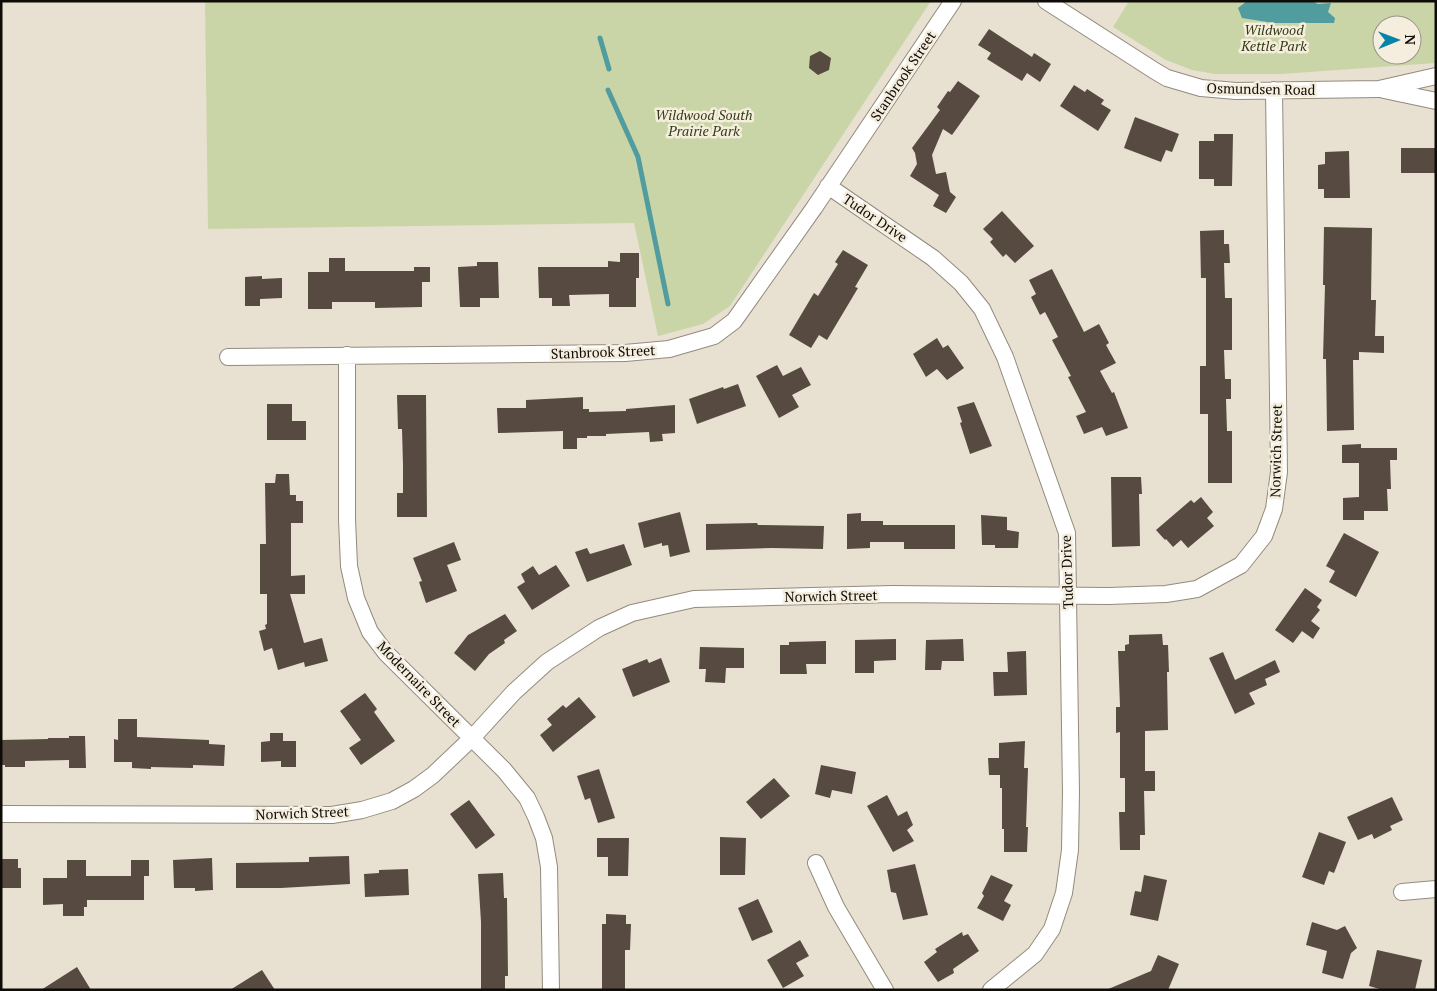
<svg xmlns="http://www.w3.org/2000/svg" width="1437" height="991" viewBox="0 0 1437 991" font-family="'PT Serif',serif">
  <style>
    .green { fill: #cad5a7; fill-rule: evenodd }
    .water { fill: #509c9f }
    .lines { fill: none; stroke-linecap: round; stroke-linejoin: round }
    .stream { stroke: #509c9f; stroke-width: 5 }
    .building { fill: #574a41 }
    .minor-casing { stroke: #938b7d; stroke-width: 18 }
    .minor { stroke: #fff; stroke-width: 16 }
    .labels { text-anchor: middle; stroke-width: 5; stroke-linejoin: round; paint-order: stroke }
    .park-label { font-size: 14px; font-style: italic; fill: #343d13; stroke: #f5eede }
    .street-label { font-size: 14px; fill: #0f0c07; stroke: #f5eede }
  </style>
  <rect width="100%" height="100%" fill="#e8e0d1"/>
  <!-- green -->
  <path class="green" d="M205,1h726l-201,305 -27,18 -45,12 -24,-113 -426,6z
    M1129,1h307v62l-155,11h-66l-23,-4 -26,-10 -53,-33zM1382,25h30v30h-30z"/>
  <!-- water -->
  <path class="water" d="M1247,1h65l6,3 13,-1 -3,9 7,6 -1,5h-61l-31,-5 -4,-10z"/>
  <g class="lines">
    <!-- stream -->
    <path class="stream" d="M600,38l9,31
      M608,90l30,67 30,147"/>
  </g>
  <!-- building -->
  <path class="building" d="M989,29l43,28 2,-4 17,11 -11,18 -13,-9 -5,8 -35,-22 4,-6 -13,-8z
    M820,51l11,7 -2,12 -11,5 -9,-7 1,-12z
    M958,81l22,15 -28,39 -9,-6 -11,26 4,19 10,-2 4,20 6,5 -10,16 -13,-7 6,-11 -29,-19 7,-12 -2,-11 -3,-5 28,-38 -3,-3 11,-16 2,1z
    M1074,85l11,7 2,-3 17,11 -3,4 10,6 -13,21 -38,-25z
    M1135,117l44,17 -7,18 -6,-2 -5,12 -37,-14z
    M1214,134h19l-1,52h-18v-7h-15v-38h15z
    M1401,148h35v25h-35z
    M1349,151l1,47h-26v-9h-6v-24l7,-1v-12z
    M1002,211l32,35 -19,17 -9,-9 -3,3 -13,-15 3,-3 -10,-10z
    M1324,227l48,1 -1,72h5l-1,36h9v17l-25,-1v8h-6l1,70 -27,1 -1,-72h-3l2,-74h-2z
    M1224,230v14h5l1,19h-6l1,35h7v52h-8l1,29h6v20h-5l1,32h5v52h-24v-69h-8v-48h6v-88h-5l-1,-47z
    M843,250l25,15 -13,22 3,1 -31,52 -8,-5 -8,13 -22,-13 25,-42 4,3 20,-32 -3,-2z
    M620,253h19v25h-3v29h-27v-13l-40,1 1,11h-18v-8h-13l-1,-31h70v-6l12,1z
    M329,258h16v13h69v-4h16v15h-8v25l-47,1v-6h-43v7h-24v-37h21z
    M477,262h21l1,36h-19v9h-20l-2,-40 19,-1z
    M1052,269l32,63 15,-8 10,19 -3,2 10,18 -16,8 12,22 2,-1 14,36 -22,8 -4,-9 -18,7 -8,-18 10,-4 -18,-35 3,-1 -19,-36 6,-3 -13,-25 -5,3 -9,-18 5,-3 -7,-14z
    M262,276v3l20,-1v20l-22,1v7h-15v-29z
    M937,338l6,10 5,-3 16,23 -17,12 -10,-11 -11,8 -13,-23z
    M777,365l6,11 18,-9 10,18 -19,10 7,12 -20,11 -23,-42z
    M738,384l8,22 -49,18 -8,-25 34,-12 1,2z
    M397,395h29l1,122h-30v-24h6v-28l-1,-36h-4z
    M583,397v12h6v3l37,-1v-2l49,-4v28l-13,1 1,7 -13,1 -1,-10 -43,2v2h-19v2h-10v11h-14v-18l-65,2 -1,-25h29v-8z
    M974,402l18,44 -22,8 -10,-31 2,-1 -5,-15z
    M267,404h25v17h14v19h-39z
    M1361,444v4h36v12h-7l1,29h-4l1,22h-24v9h-21v-22l16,-1v-34h-17v-18z
    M276,474h13l1,21h6v6h7v22h-12v53l14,-1v19h-15l14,49 18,-5 6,23 -23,6 -1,-5 -26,8 -6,-22 -8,3 -5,-20 7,-2 -1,-4 2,-1v-30h-7v-50h6l-1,-61h10z
    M1111,477h30l1,17h-3l1,52 -28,1z
    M1201,497l12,15 -6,6 7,8 -26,22 -7,-8 -8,7 -7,-8 -1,1 -9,-10 35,-30 3,3z
    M680,512l10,40 -20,5 -2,-12 -6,1v-3l-18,5 -6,-25z
    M861,513v8h22v4h72v24h-51v-7h-34v6l-23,1v-35z
    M981,515l26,2v13l12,2 -1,16h-23v-3h-13z
    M757,523l1,2 66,1 -1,23 -51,-1 -66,2v-26z
    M1344,533l35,19 -23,45 -27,-15 6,-11 -9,-5z
    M454,542l7,18 -14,5 10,26 -31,12 -7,-21 3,-1 -9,-23z
    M624,544l8,21 -45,17 -12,-30 12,-4 3,6z
    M556,565l14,21 -38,24 -15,-23 8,-5 -4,-8 12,-8 6,9z
    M1305,588l17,12 -5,7 3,3 -9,11 9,7 -7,11 -11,-8 -9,12 -18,-13z
    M505,614l12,17 -13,9 1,3 -16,11 -14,17 -21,-18 14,-18z
    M1162,634l1,11h5l1,27h-2l1,58 -23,1v40h10v20h-11l1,44h-5v15h-20l-1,-38h6v-34h-5v-46l-4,1v-26h4l-2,-56h7v-6l4,-1v-9z
    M896,639v21l-22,1v12h-19v-33z
    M963,639l1,22h-22l-1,9h-16l1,-30z
    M826,641v23h-20l1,10h-27v-29h9v-3z
    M700,647l44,1v20h-18l-1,15 -20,-1 1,-13h-7z
    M1026,651l1,44 -33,1 -1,-24h15l-1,-20z
    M1223,652l12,28 40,-20 5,12 -15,7 2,6 -18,8 6,11 -20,10 -26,-56z
    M661,658l9,24 -37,15 -11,-28 25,-10 2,4z
    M365,693l12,16 -3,3 21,29 -34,24 -12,-17 12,-8 -21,-29z
    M579,697l17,20 -43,35 -13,-17 12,-10 -5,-6 16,-14 3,3z
    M118,719h19v18l72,3v4l16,1 -1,21 -31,-1v3l-42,-1v2l-19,-1v-6h-18v-23l4,1z
    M270,733h13v8h13v26h-15v-6l-20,1v-20l9,-1z
    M69,736h16l1,32h-17v-8l-44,1v6h-20v-2h-4v-25l47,-1v-1h21z
    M1025,741l-1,27h4l-2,59h2l-1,25h-23v-23h-2v-41h-2v-13h-11l-1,-17h11v-15z
    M821,765l35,7 -4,22 -20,-4 -2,8 -15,-4z
    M599,769l16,49 -17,5 -8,-25 -5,2 -8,-24z
    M774,778l16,18 -29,23 -15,-17z
    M887,795l11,21 9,-5 6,14 -6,5 7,11 -21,11 -26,-46z
    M1392,797l11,23 -13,6 2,4 -18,9 -2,-5 -14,6 -11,-23z
    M469,800l26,35 -19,14 -26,-35z
    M1319,832l27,10 -12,31 -5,-2 -5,14 -22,-8z
    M720,837l26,1 -1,37h-25z
    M597,838h32l-1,38h-20v-19h-11z
    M349,856l1,28 -69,4h-45v-25l73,-1v-5z
    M212,858l1,32 -18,1v-3h-21l-1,-28z
    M1,859h17v9h3v20h-20z
    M67,860h19v16h45v-16h18v16h-5v24h-57v7h-3v9h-21v-12l-20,1v-27h24z
    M915,864l13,51 -25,5 -7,-27 -5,-1 -4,-22z
    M408,869l1,26 -44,2 -1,-23 15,-1v-3z
    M503,873l1,25h3l1,78h-3v14h-24v-68l-3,-48z
    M991,875l22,10 -9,16 7,4 -8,16 -26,-13 7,-12 -2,-3z
    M1144,875l23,5 -9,41 -28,-6 5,-24 6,1z
    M758,899l15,33 -21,9 -14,-33z
    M606,914l20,1v9h5l-1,26h-5v40h-23v-66h4z
    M1312,922l25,8 8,-4 12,22 -6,5 -8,26 -21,-6 5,-22 -21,-6z
    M962,932l1,4 5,-2 11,17 -26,18 1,4 -16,9 -14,-20 13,-10 -2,-3z
    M800,940l9,16 -13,7 8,13 -21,12 -16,-28z
    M1377,950l45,10 -7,30h-32l-14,-4z
    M1158,955l21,9 -11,26h-62l45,-19z
    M77,967l14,23h-50z
    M262,970l13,20h-45z"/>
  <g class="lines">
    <defs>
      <path id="minor" d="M1046,1l109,70 12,7 34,10 35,3 143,-2 57,-13
        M1384,90l52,11
        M828,186l105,72 28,25 21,26 23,48 62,176 4,259 -1,58 -6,43 -12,36 -17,25 -44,36
        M347,355v164l2,47 7,32 14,34 16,21 118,117 23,28 9,19 8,21 5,29 2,123
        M228,357l397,-4 44,-4 45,-13 20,-15 80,-113 139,-207
        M1,814l331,1 30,-5 30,-9 22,-12 19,-14 39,-37 42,-46 33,-30 52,-34 33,-15 62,-14 199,-5 216,2 57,-2 31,-5 44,-24 23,-29 10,-27 5,-37 -5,-382
        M816,863l20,44 49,83
        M1402,892l34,-3"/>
    </defs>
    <!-- minor casing -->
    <use href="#minor" class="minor-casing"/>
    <!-- minor -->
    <use href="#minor" class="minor"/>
  </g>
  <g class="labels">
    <!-- park labels -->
    <g class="park-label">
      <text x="1274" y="35">Wildwood<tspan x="1274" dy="16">Kettle Park</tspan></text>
      <text x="704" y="120">Wildwood South<tspan x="704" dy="16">Prairie Park</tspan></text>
    </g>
    <!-- street labels -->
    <g class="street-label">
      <text transform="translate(903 76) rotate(-56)" y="5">Stanbrook Street</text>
      <text transform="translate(1261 89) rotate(1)" y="5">Osmundsen Road</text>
      <text transform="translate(875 218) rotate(34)" y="5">Tudor Drive</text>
      <text transform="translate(603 352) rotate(-2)" y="5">Stanbrook Street</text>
      <text transform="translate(1276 451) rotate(-89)" y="5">Norwich Street</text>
      <text transform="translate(1067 572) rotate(-92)" y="5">Tudor Drive</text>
      <text transform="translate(831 596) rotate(-1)" y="5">Norwich Street</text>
      <text transform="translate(419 684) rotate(46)" y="5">Modernaire Street</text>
      <text transform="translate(302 813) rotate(-2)" y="5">Norwich Street</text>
    </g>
  </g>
  <!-- border -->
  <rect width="1437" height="991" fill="none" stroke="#0f0c07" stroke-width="5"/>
  <!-- north arrow -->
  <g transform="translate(1397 40) rotate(89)"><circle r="24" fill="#f5eede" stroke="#999488"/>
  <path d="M0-4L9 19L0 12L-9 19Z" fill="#0883a8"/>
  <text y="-8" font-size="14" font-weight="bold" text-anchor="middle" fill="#0f0c07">N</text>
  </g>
</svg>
